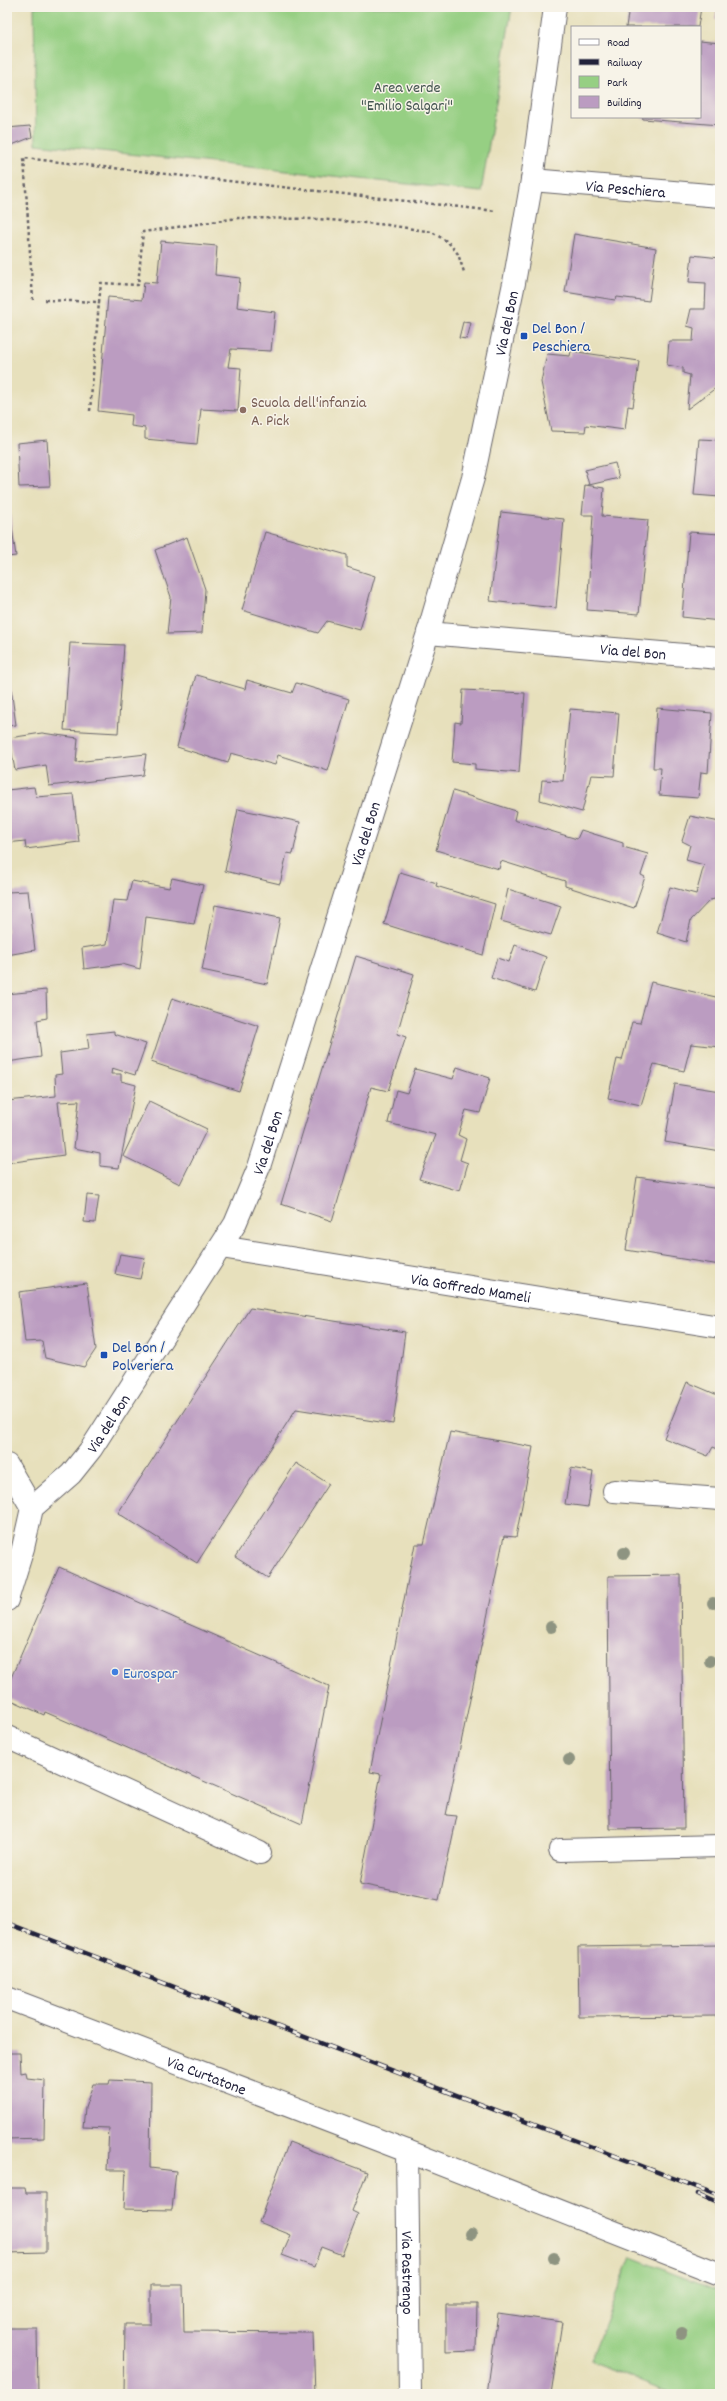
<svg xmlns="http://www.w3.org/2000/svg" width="727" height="2401" viewBox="0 0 727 2401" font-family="Dekko,sans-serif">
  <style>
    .green { fill: #96cf83; stroke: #5c785f }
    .building { fill: #bb9cc1 }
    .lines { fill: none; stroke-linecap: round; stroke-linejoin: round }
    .service-casing { stroke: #676468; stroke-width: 24 }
    .minor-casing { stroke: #676468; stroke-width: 24 }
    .tertiary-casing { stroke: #676468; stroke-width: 24 }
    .path { stroke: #676468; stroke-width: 2.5; stroke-dasharray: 3 3; stroke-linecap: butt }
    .service { stroke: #fff; stroke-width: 22 }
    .minor { stroke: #fff; stroke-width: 22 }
    .tertiary { stroke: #fff; stroke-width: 22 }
    .rail-casing { stroke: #22223b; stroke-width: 4.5 }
    .rail { stroke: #f7f3e8; stroke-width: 3; stroke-dasharray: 9; stroke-linecap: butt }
    .tree { fill: #8e9481 }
    .transit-dot { fill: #1a4fb4; stroke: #f7f3e8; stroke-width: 1.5 }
    .education-dot { fill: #8d6e63; stroke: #f7f3e8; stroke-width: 1.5 }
    .shop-dot { fill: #3f7fe0; stroke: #f7f3e8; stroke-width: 1.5 }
    .labels { text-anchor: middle; stroke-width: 3; stroke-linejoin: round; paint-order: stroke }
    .park-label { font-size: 16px; fill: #455651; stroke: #f7f3e8 }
    .street-label { font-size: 16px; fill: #22223b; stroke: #f7f3e8 }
    .transit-label { font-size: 16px; fill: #164399; stroke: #f7f3e8; text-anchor: start }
    .education-label { font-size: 16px; fill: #785e54; stroke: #f7f3e8; text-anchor: start }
    .shop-label { font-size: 16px; fill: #366cbe; stroke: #f7f3e8; text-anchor: start }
  </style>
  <rect width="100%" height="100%" fill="#f7f3e8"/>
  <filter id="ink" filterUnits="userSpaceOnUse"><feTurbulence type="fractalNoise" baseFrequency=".025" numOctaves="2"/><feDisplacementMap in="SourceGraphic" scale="8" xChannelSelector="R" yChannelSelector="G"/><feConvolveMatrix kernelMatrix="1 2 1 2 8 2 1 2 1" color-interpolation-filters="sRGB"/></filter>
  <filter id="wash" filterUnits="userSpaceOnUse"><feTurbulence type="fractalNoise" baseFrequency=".012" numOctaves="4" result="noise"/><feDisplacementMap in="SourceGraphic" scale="16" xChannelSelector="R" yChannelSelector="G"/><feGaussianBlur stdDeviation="0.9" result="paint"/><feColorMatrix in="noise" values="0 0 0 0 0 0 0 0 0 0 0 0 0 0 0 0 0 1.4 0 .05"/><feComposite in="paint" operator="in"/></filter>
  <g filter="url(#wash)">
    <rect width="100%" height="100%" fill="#e7e0bc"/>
    <!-- green -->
    <path class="green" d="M34,7h478l-31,185 -445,-48z
      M631,2257l89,35v102h-46l-84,-33z"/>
    <g id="blocks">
      <!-- building -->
      <path class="building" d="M629,7h72l-3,20h-72z
        M717,7h3v13h-5z
        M700,41l20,2v82l-77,-6 -1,-2h58z
        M30,126l2,11 -25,10v-19z
        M574,234l82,14 -7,53 -32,-4 -2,3 -50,-8z
        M161,241l56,5 -2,29 25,3 -3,29 38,5 -4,39 -40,-2 -3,18 13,1 -3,43 -37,-2 -4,35 -52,-5v-11l-14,-2 1,-11 -34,-4 10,-114 34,3 2,-18 13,1z
        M692,255l28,3v127l-33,24 3,-34 -7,-2v-5l-16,-3 2,-24h24l1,-13 -7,-2 4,-17h14l1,-26 -17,-1z
        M463,322l8,1 -4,16 -8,-1z
        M571,351l68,10 -6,46 -5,-1 -3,24 -39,-5 -1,7 -34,-1 -10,-49 6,-28 23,2z
        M699,439l21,1v57l-26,-2z
        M47,440l3,46 -31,1 -2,-44z
        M615,463l4,15 -30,7 -4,-15z
        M585,485l19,3 -2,28 46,4 -9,94 -52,-4 6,-95h-11z
        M7,493l9,63 -9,1z
        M501,512l63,7 -8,89 -66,-7z
        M265,532l82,23v12l28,9 -15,54 -33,-9 -9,12 -76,-23z
        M689,532l31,2v87l-38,-4z
        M187,537l18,52 -3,44 -35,1 4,-37 -16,-47z
        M70,643l54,2 -6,88 -54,-3z
        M7,659l9,66 -9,1z
        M196,675l49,14 2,-9 45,13 4,-10 53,16 -21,72 -50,-16 -3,10 -44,-12 -3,10 -51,-16z
        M463,690l62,3 -6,80 -44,-4v-5l-23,-2 3,-40 6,1z
        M657,708l55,5 -4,60 -7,-1 -3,26 -39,-3 2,-27h-8z
        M570,709l49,4 -5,63 -23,-1 -9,37 -42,-12 2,-20 21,1z
        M42,733l36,5 -2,24 70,-8 -3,21 -94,11 -3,-21 -31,5 -6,-32z
        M34,787l2,10 37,-3 6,48 -53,7 -1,-8 -18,2v-53z
        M453,791l63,20 -2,9 63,19 4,-9 42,13v4l25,7 -7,21 4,2 -11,31 -69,-22v-5l-64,-20 -2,8 -63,-19z
        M238,809l62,13 -7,32 -6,-1 -7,31 -55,-13z
        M690,816l30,6v76l-10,2 -19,20 -5,22 -29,-9 13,-46 26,7 8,-29 -18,-5 4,-15 -8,-4z
        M400,872l37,11 -1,3 59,18 -12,51 -99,-31z
        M172,878l31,7 -9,39 -48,-7 -6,52 -18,-5 -38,5 -2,-21 25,-4 6,-44 14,1 5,-20 37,7z
        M508,889l53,17 -10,29 -50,-14z
        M28,891l7,59 -28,5v-63z
        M215,905l65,13 -13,66 -65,-14z
        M515,945l31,12 -11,35 -44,-14 6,-20 12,4z
        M356,956l58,18 -17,60 9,3 -18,54 -17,-4 -39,134 -51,-17z
        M651,982l69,16v49l-29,-3 -7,27 -30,-7 -13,41 -33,-7 9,-39 5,1 10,-38 8,1z
        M46,990l1,28 -10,2 4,37 -34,5v-68z
        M172,998l87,28 -20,65 -88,-29z
        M114,1031v3l32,10 -11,31 -23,-7 -1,6h10v7l15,4 -17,83 -19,-2v-13l-26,-5 5,-47 -21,1 6,53 -57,8v-62l49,-5 -1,-21 7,-1 -2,-21 29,-4 -2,-15z
        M457,1067l33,11 -10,35 -14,-3 -8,25 8,4 -6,21 8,3 -8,28 -41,-12 17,-44 -48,-12 8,-33 11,3 8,-24 38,10z
        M675,1084l45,7v60l-55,-9z
        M149,1101l58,28 -27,55 -57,-28z
        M637,1177l83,12v76l-94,-15z
        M87,1195l12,1 -4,27 -11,-1z
        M120,1254l25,4 -5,21 -25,-5z
        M87,1283l9,66 -12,18 -39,-9 -3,-17 -17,1 -6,-50z
        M250,1308l155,24 -12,92 -97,-15 -99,154 -79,-50z
        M687,1382l33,14v54l-7,-3 -5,9 -44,-18z
        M450,1432l83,15 -17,90 -12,-1 -58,279 11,1 -18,84 -79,-16 21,-110 -11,-2 45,-228h9z
        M296,1463l33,21 -61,94 -33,-21z
        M571,1468l22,4 -5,35 -23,-3z
        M59,1567l270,119 -27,138 -257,-112 -1,3 -37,-17v-11z
        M681,1575l3,253 -74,1 -2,-253z
        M720,1945v71l-141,1 -1,-70z
        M7,2053h13l1,20 5,-1 1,6 18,2 -1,58 -37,1z
        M110,2080l41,2 -1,86 26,3 -4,39 -48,-1 2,-39h-19l2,-42 -26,-1 2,-19 8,-24h16z
        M289,2142l78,30 -15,39 6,3 -16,41 -21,-8 -7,20 -32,-12 9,-20 -32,-13z
        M7,2188h18l1,5h20v59l-39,1z
        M151,2285h32l1,47 129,1 2,61h-191l1,-70h26z
        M446,2304h31l-1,47 -30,1z
        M498,2313l64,9 -11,72h-64z
        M7,2328h30l1,66h-31z"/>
    </g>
  </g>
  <g filter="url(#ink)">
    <use href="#blocks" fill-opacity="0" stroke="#676468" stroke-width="1"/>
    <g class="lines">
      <defs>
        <g id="service">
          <path id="s1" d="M428,633l292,25"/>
          <path d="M7,1737l253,116"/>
          <path d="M560,1850l160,-4"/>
          <path d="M407,2151l313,123"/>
        </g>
        <g id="minor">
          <path id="s2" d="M532,180l188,16"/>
          <path id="s3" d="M221,1247l499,80"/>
          <path d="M7,1465l25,43"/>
          <path d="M614,1491l106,8"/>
          <path id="s4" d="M7,1998l400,153 3,243"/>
        </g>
        <g id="tertiary">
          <path id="s5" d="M7,1600l16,-52 9,-40 39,-34 20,-25 144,-225 24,-57 169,-534 45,-155 41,-195 18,-103 23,-173"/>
        </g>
      </defs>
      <!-- service casing -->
      <use href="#service" class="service-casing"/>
      <!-- minor casing -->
      <use href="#minor" class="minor-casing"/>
      <!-- tertiary casing -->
      <use href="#tertiary" class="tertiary-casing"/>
      <!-- path -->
      <path class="path" d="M33,300l-9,-142 471,53
        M45,300l54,2 2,-19 37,2 5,-53 95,-14 79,1 71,6 44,7 16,10 10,12 6,18
        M90,411l9,-109"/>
      <!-- service -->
      <use href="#service" class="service"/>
      <!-- minor -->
      <use href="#minor" class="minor"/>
      <!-- tertiary -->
      <use href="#tertiary" class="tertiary"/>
      <defs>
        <path id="rail" d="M7,1923l713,273
          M698,2194l22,10"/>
      </defs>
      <!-- rail casing -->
      <use href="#rail" class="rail-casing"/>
      <!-- rail -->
      <use href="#rail" class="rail"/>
    </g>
    <!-- trees -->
    <g class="tree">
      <circle cx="624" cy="1553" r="6"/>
      <circle cx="713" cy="1603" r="6"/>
      <circle cx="551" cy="1627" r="6"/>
      <circle cx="710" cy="1661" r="6"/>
      <circle cx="569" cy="1760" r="6"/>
      <circle cx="471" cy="2234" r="6"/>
      <circle cx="554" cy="2258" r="6"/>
      <circle cx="681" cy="2334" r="6"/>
    </g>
  </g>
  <!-- markers -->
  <g class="transit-dot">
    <rect x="520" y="332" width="8" height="8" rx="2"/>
    <rect x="100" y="1351" width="8" height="8" rx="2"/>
  </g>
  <circle class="education-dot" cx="243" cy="410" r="4"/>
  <circle class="shop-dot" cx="115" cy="1672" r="4"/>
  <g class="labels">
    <!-- park labels -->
    <g class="park-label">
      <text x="407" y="92">Area verde<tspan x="407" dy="18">"Emilio Salgari"</tspan></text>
    </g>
    <!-- street labels -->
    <g class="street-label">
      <text dy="6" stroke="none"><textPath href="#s2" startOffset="94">Via Peschiera</textPath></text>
      <text dy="6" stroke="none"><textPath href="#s5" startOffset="1388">Via del Bon</textPath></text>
      <text dy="6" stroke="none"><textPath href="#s1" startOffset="206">Via del Bon</textPath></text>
      <text dy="6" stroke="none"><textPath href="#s5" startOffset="858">Via del Bon</textPath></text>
      <text dy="6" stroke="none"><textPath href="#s5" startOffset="534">Via del Bon</textPath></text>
      <text dy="6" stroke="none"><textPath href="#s3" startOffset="253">Via Goffredo Mameli</textPath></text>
      <text dy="6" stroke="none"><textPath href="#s5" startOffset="210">Via del Bon</textPath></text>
      <text dy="6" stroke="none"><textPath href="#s4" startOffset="214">Via Curtatone</textPath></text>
      <text dy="6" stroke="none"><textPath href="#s4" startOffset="550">Via Pastrengo</textPath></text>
    </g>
    <!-- transit labels -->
    <g class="transit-label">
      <text x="532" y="333">Del Bon /<tspan x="532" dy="18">Peschiera</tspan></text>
      <text x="112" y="1352">Del Bon /<tspan x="112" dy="18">Polveriera</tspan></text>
    </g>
    <!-- education labels -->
    <g class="education-label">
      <text x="251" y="407">Scuola dell'infanzia<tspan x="251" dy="18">A. Pick</tspan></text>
    </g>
    <!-- shop labels -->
    <g class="shop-label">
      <text x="123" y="1678">Eurospar</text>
    </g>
  </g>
  <!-- margin -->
  <rect width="727" height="2401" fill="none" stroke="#f7f3e8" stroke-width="24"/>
  <!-- legend -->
  <rect x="571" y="26" width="130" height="92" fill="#f7f3e8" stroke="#a29fa3"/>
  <rect x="579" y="39" width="20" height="6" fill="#ffffff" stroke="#a29fa3"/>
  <text x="607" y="46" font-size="12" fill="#22223b">Road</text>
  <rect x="579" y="59" width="20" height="6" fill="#22223b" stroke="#a29fa3"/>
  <text x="607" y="66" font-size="12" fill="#22223b">Railway</text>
  <rect x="579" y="76" width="20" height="12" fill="#96cf83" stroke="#a29fa3"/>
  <text x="607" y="86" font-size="12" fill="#22223b">Park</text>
  <rect x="579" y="96" width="20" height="12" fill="#bb9cc1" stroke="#a29fa3"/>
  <text x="607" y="106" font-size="12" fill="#22223b">Building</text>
</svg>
